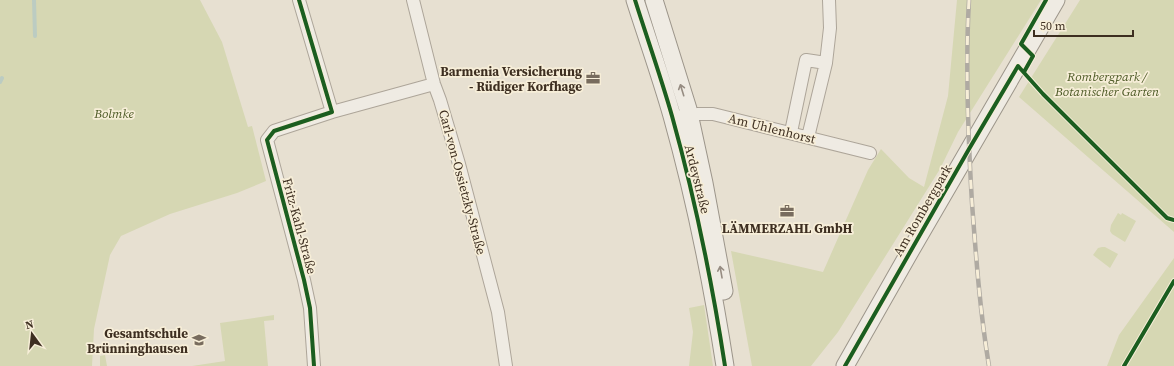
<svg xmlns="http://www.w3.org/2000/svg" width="1174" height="366" viewBox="0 0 1174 366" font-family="'Source Serif 4',serif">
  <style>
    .green { fill: #d6d7b3 }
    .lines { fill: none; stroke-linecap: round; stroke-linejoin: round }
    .stream { stroke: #bcccc2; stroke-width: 4 }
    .minor-casing { stroke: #ada599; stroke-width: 14 }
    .secondary-casing { stroke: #9c958a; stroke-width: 19 }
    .minor { stroke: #efebe3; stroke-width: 12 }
    .secondary { stroke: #efebe3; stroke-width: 17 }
    .rail-casing { stroke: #afaaa2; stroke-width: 4.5 }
    .rail { stroke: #f7eed8; stroke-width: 3; stroke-dasharray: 9; stroke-linecap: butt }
    .cycleway-casing { stroke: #f7eed8; stroke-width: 6 }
    .cycleway { stroke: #1b5e20; stroke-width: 4 }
    .oneway { stroke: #968c82 }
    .labels { text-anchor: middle; stroke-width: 3.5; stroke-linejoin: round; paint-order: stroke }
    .poi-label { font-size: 13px; font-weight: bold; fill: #3d2e20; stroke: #f7eed8; text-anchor: end }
    .park-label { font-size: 13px; font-style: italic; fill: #4d5a26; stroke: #f7eed8 }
    .street-label { font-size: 13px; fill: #3d2e20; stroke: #f7eed8 }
  </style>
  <rect width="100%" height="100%" fill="#e7e0d1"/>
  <!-- green -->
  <path class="green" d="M0,0h200l22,42 26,85 4,-1 14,55 -29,12 -67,21 -49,22 -11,19 -16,74 -2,37h-92z
    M957,0h84l-83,132 -18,37 -102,163 -27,34h-59l-21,-115 92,21 45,-102 13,-21 28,29 15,9 24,-91z
    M1080,0h94v232l-155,-135z
    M1118,213l3,2 1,-2 14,8 -11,21 -13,-8 -2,-3 1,-6z
    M1102,247h3l13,7 -8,14 -17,-13 5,-7z
    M1174,258v108h-67l12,-31z
    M704,305l9,61h-24l4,-34 -4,-24z
    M274,315v5l-10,1 4,45h-76l33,-5 -5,-38z
    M105,355l2,11h-7v-10z"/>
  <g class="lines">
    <!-- stream -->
    <path class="stream" d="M34,0l1,36
      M0,82l2,-4"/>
    <defs>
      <path id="minor" d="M299,0l33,112
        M413,0l21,84 6,16 19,64 39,148 8,54
        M682,116l16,-2h15l157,39
        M791,132l15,-72 20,3
        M808,137l18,-74 4,-35 -1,-28
        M314,366l-4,-58 -6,-28 -37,-140 7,-9 58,-19 102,-28"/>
      <path id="secondary" d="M635,0c12,38 26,77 37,116 23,82 40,166 53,250
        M654,0l34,109 16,74 20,108
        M845,366l63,-111 148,-255"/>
    </defs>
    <!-- minor casing -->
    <use href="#minor" class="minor-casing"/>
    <!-- secondary casing -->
    <use href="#secondary" class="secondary-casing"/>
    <!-- minor -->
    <use href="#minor" class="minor"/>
    <!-- secondary -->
    <use href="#secondary" class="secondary"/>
    <defs>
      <path id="rail" d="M969,0c-4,68 -1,136 3,203 4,54 8,109 17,163"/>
    </defs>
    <!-- rail casing -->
    <use href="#rail" class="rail-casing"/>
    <!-- rail -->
    <use href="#rail" class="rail"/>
    <defs>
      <path id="cycleway" d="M299,0l33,112 -58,19 -7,9 37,140 6,28 4,58
        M635,0c12,38 26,77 37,116 23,82 40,166 53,250
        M1024,72l9,-16 -12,-12 25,-44
        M845,366l124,-217 49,-83 25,28 124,124 7,2
        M1124,366l50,-85"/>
    </defs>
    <!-- cycleway casing -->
    <use href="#cycleway" class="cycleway-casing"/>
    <!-- cycleway -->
    <use href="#cycleway" class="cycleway"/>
  </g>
  <!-- one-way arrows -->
  <defs><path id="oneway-shaft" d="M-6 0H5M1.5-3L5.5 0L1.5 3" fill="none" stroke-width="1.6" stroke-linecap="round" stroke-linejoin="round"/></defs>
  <g class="oneway">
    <use href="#oneway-shaft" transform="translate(682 90) rotate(-107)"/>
    <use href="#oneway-shaft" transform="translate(721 272) rotate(-100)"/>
  </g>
  <!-- icons -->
  <defs>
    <symbol id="office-bare" viewBox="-9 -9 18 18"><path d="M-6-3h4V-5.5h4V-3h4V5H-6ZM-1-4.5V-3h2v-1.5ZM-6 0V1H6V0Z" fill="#786c5e" stroke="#f7eed8" stroke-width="2.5" paint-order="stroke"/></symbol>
    <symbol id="school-bare" viewBox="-9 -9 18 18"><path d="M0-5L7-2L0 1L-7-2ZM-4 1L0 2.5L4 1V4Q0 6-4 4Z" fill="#786c5e" stroke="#f7eed8" stroke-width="2.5" paint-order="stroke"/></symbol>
  </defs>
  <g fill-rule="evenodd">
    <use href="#office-bare" x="583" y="68" width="20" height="20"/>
    <use href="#office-bare" x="777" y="201" width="20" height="20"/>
    <use href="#school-bare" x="189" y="330" width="20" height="20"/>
  </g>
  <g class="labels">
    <!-- poi labels -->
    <g class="poi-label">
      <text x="582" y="76">Barmenia Versicherung<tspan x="582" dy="15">- Rüdiger Korfhage</tspan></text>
      <text x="787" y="233" text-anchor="middle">LÄMMERZAHL GmbH</text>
      <text x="188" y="338">Gesamtschule<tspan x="188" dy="15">Brünninghausen</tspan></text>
    </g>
    <!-- park labels -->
    <g class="park-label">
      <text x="1107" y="81">Rombergpark /<tspan x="1107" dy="15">Botanischer Garten</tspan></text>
      <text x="114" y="118">Bolmke</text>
    </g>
    <!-- street labels -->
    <g class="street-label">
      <text transform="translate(772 128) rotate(14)" y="5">Am Uhlenhorst</text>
      <text transform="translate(698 179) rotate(76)" y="5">Ardeystraße</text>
      <text transform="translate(463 182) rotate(75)" y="5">Carl-von-Ossietzky-Straße</text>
      <text transform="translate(922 210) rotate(-60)" y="5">Am Rombergpark</text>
      <text transform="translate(300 226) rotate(75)" y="5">Fritz-Kahl-Straße</text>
    </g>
  </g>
  <!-- north arrow -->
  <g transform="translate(32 334) rotate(345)" stroke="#f7eed8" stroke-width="3" paint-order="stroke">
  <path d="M0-3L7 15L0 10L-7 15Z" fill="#3d2e20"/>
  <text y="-6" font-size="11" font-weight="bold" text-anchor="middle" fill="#3d2e20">N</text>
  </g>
  <!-- scale -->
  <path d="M1034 30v6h99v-6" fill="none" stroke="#3d2e20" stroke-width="2"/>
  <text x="1040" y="30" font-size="12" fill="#3d2e20" stroke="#f7eed8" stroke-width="3" paint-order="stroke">50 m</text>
</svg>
